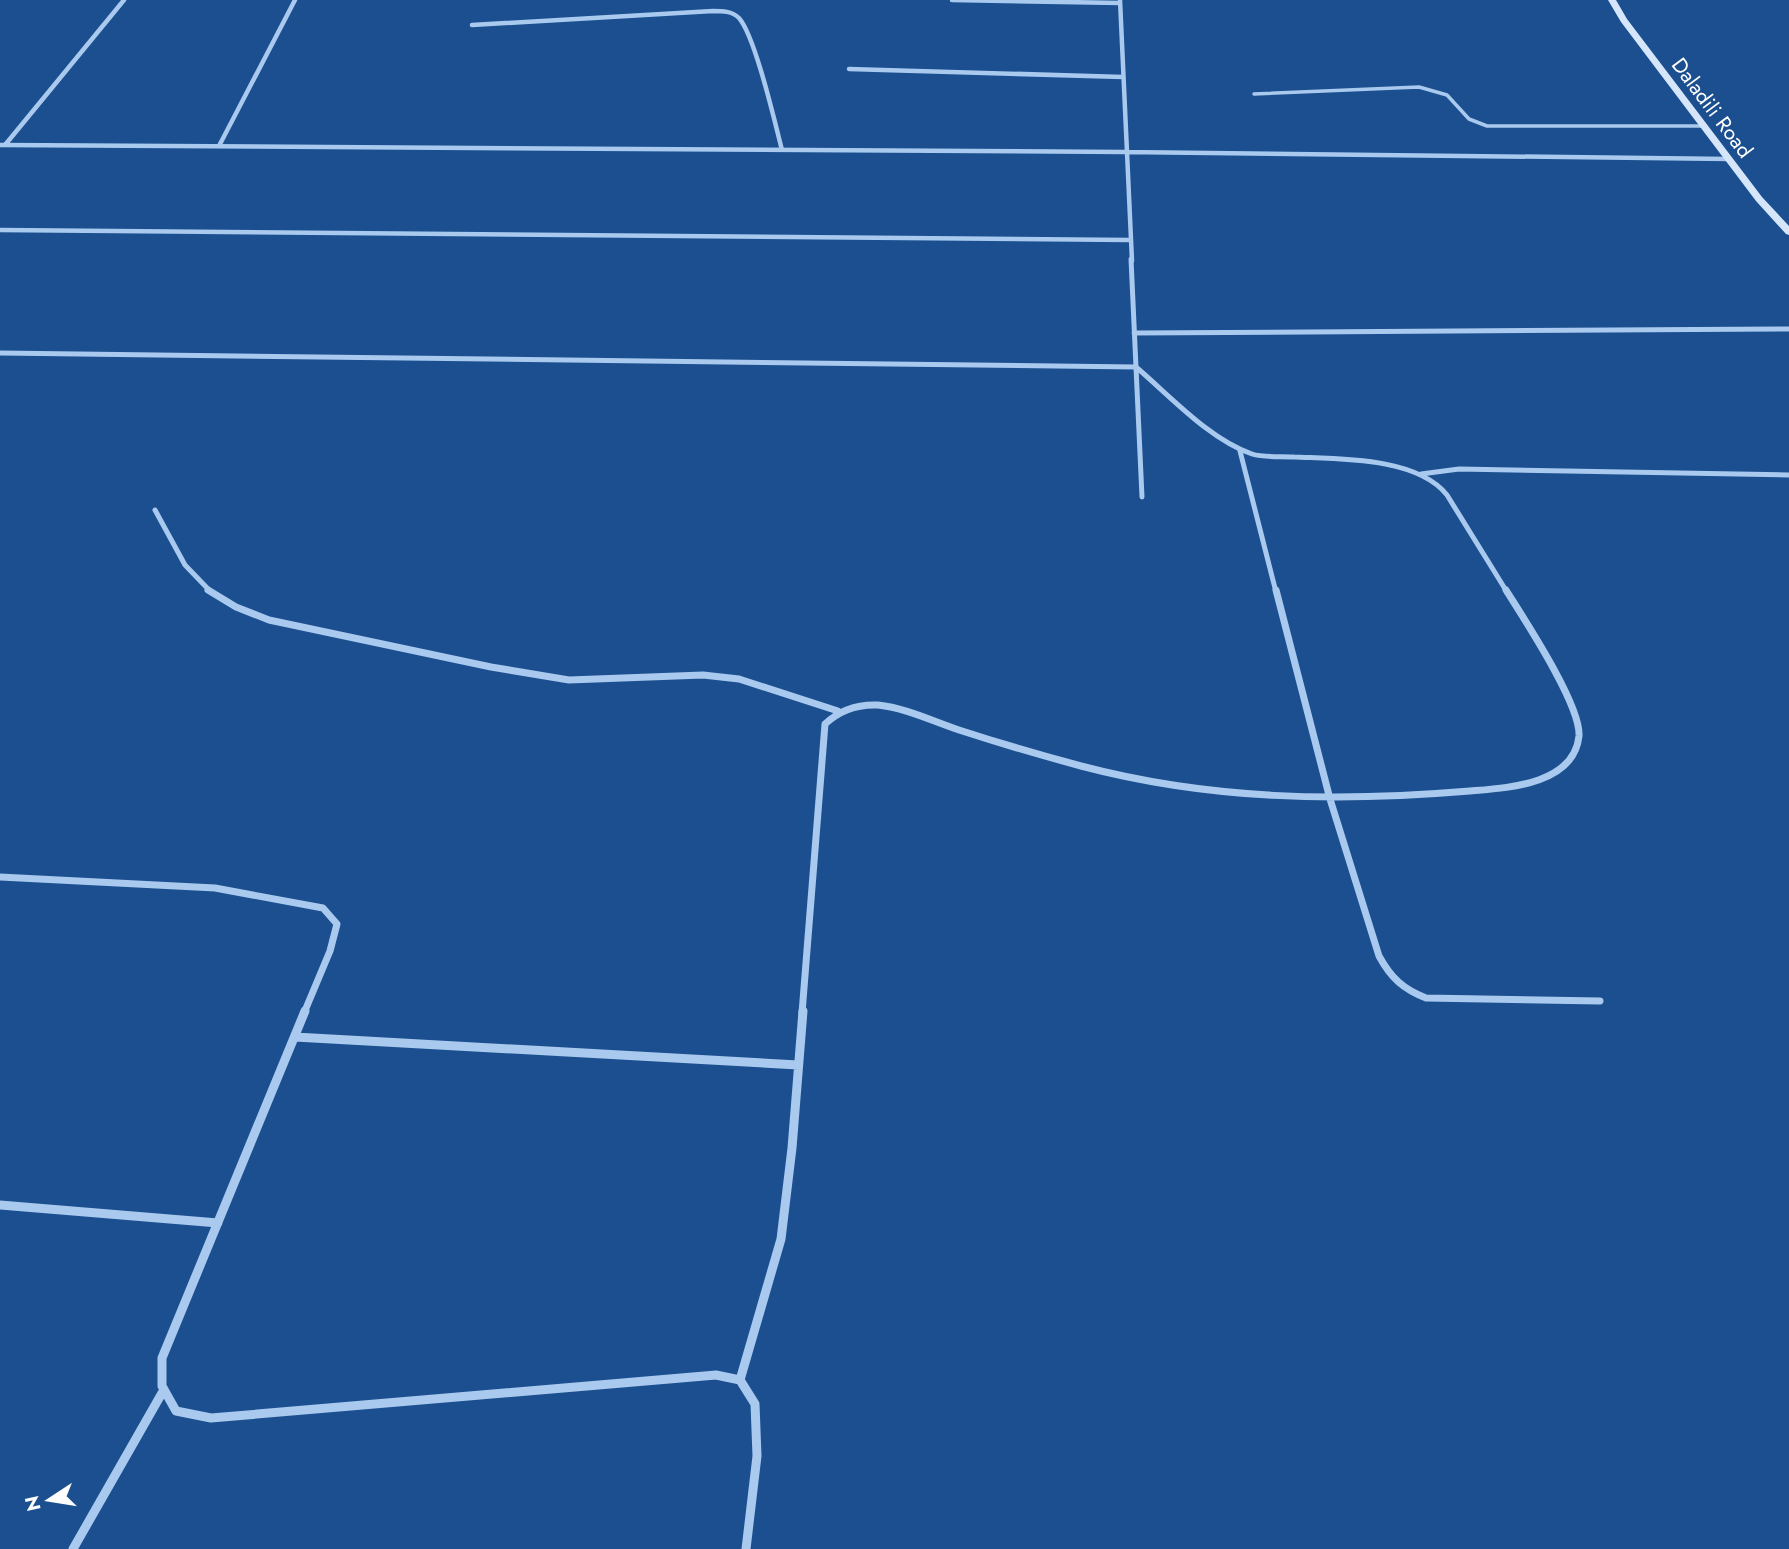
<svg xmlns="http://www.w3.org/2000/svg" width="1789" height="1549" viewBox="0 0 1789 1549" font-family="Jost,sans-serif">
  <style>
    .lines { fill: none; stroke-linecap: round; stroke-linejoin: round }
    .lane { stroke: #a9c9ee; stroke-width: 3.5 }
    .street-far3 { stroke: #a9c9ee; stroke-width: 4.5 }
    .street-far2 { stroke: #a9c9ee; stroke-width: 5 }
    .street-far1 { stroke: #a9c9ee; stroke-width: 7 }
    .street { stroke: #a9c9ee; stroke-width: 9 }
    .secondary { fill: #d6e6fa; fill-rule: evenodd }
    .labels { text-anchor: middle; stroke-width: 5; stroke-linejoin: round; paint-order: stroke }
    .far-street-label { font-size: 21px; fill: #fff; stroke: #1b4f8f }
  </style>
  <rect width="100%" height="100%" fill="#1b4f8f"/>
  <g class="lines">
    <!-- lane -->
    <path class="lane" d="M1254,94l165,-7 28,8 22,24 18,7h217"/>
    <!-- street-far3 -->
    <path class="street-far3" d="M952,0l168,3
      M1120,0l12,261
      M472,25l241,-14c9,0 19,0 26,7 16,18 36,105 43,132
      M849,69l274,8
      M0,145l1125,7 604,7
      M5,145l119,-145
      M219,146l76,-146
      M0,230l1130,10"/>
    <!-- street-far2 -->
    <path class="street-far2" d="M1131,259l11,238
      M1134,333l655,-4
      M0,353l1136,14c34,29 74,73 116,87 12,4 29,2 42,3 45,2 123,0 153,38l60,97
      M1240,451l36,141
      M1421,474l38,-5 330,6
      M155,510l30,55 26,27"/>
    <!-- street-far1 -->
    <path class="street-far1" d="M208,590l28,17 33,13 222,47 78,13 134,-5 36,4 99,32
      M1276,590l54,209 49,157c12,22 24,33 47,42l174,3
      M0,877l215,11 108,20 14,16 -7,27 -26,62
      M802,1013l23,-289c15,-14 32,-20 53,-19 28,3 54,16 81,25 40,13 81,25 122,36 129,34 256,36 389,25 36,-3 104,-6 109,-55 2,-31 -55,-117 -73,-146"/>
    <!-- street -->
    <path class="street" d="M305,1011l-143,347v28l14,25 35,7 505,-43 24,5 15,24 2,52 -11,93
      M295,1037l503,28
      M0,1205l218,18
      M740,1380l41,-141 11,-91 11,-137
      M73,1549l89,-156"/>
    <!-- secondary -->
    <path class="secondary" d="M1608,0h8l11,19 135,178 27,29v9l-3,-1 -30,-33 -135,-179z"/>
  </g>
  <g class="labels">
    <!-- far-street labels -->
    <g class="far-street-label">
      <text transform="translate(1712 108) rotate(53)" y="7">Daladili Road</text>
    </g>
  </g>
  <!-- north arrow -->
  <g transform="translate(49 1500) rotate(258)" stroke="#1b4f8f" stroke-width="5" paint-order="stroke">
  <path d="M0-5L12 26L0 18L-12 26Z" fill="#ffffff"/>
  <text y="-10" font-size="19" font-weight="bold" text-anchor="middle" fill="#ffffff">N</text>
  </g>
</svg>
